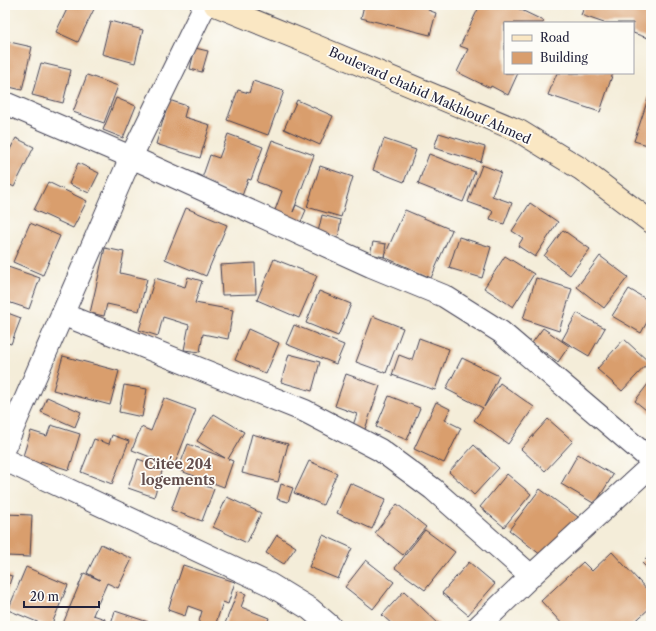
<svg xmlns="http://www.w3.org/2000/svg" width="656" height="631" viewBox="0 0 656 631" font-family="'Libre Caslon Text',serif">
  <style>
    .building { fill: #d99e6d }
    .lines { fill: none; stroke-linecap: round; stroke-linejoin: round }
    .street-casing { stroke: #424053; stroke-width: 24 }
    .secondary-casing { stroke: #424053; stroke-width: 24 }
    .street { stroke: #fff; stroke-width: 22 }
    .secondary { stroke: #fae7c3; stroke-width: 22 }
    .labels { text-anchor: middle; stroke-width: 3.5; stroke-linejoin: round; paint-order: stroke }
    .street-label { font-size: 13px; fill: #22223b; stroke: #fdfcf7 }
    .neighbourhood-label { font-size: 14px; font-weight: bold; fill: #624d4c; stroke: #fdfcf7 }
  </style>
  <rect width="100%" height="100%" fill="#fdfcf7"/>
  <filter id="ink" filterUnits="userSpaceOnUse"><feTurbulence type="fractalNoise" baseFrequency=".025" numOctaves="2"/><feDisplacementMap in="SourceGraphic" scale="8" xChannelSelector="R" yChannelSelector="G"/><feConvolveMatrix kernelMatrix="1 2 1 2 8 2 1 2 1" color-interpolation-filters="sRGB"/></filter>
  <filter id="wash" filterUnits="userSpaceOnUse"><feTurbulence type="fractalNoise" baseFrequency=".012" numOctaves="4" result="noise"/><feDisplacementMap in="SourceGraphic" scale="16" xChannelSelector="R" yChannelSelector="G"/><feGaussianBlur stdDeviation="0.9" result="paint"/><feColorMatrix in="noise" values="0 0 0 0 0 0 0 0 0 0 0 0 0 0 0 0 0 1.4 0 .05"/><feComposite in="paint" operator="in"/></filter>
  <g filter="url(#wash)">
    <rect width="100%" height="100%" fill="#f4edd9"/>
    <g id="blocks">
      <!-- building -->
      <path class="building" d="M69,5h27l-18,37 -22,-10z
        M364,5h65l-1,5 8,3 -6,22 -69,-17z
        M480,5h31l33,16 -1,2h-38v50h13l-10,22 -17,-9 -1,2 -33,-16 11,-23 -8,-3z
        M585,5h66v34l-18,-6v-10h-29l-23,-8z
        M110,21l33,9 -8,33 -33,-9z
        M5,41l27,6 -10,43 -17,-4z
        M195,48l13,3 -6,21 -12,-3z
        M41,63l30,7 -8,33 -31,-8z
        M557,73h56l-13,39 -52,-17z
        M87,75l31,11 -14,37 -31,-11z
        M253,81l31,10 -16,44 -41,-15 11,-30 11,3z
        M651,90v56l-17,-5z
        M116,98l20,8 -13,32 -20,-8z
        M169,100l18,6 -3,11 26,8 -10,33 -44,-14z
        M297,100l36,16 -13,29 -36,-16z
        M439,133l46,14 -4,15 -47,-14z
        M228,134l35,13 -12,33 -3,-1 -6,17 -41,-15 9,-26 9,3z
        M16,138l18,9 -20,40 -9,-5v-23z
        M384,139l32,11 -12,32 -31,-12z
        M272,140l42,15 -21,57 3,-7 10,5 -6,14 -26,-11 8,-22 -25,-9z
        M429,154l46,18 -12,30 -45,-18z
        M78,163l21,10 -10,20 -20,-9z
        M482,165l19,7 -9,24 20,7 -8,21 -14,-5 3,-8 -25,-9z
        M320,166l33,11 -12,40 -34,-10z
        M48,182l39,19 -14,27 -39,-18z
        M530,203l28,19 -23,35 -17,-11 5,-8 -11,-7z
        M186,208l41,17 -21,51 -41,-17z
        M405,210l47,20 -21,48 -47,-21 -14,-3 3,-12 13,2 -2,13z
        M322,215l19,5 -3,17 -20,-5z
        M30,223l30,13 -17,39 -30,-13z
        M563,230l27,19 -20,26 -26,-19z
        M459,237l32,10 -9,31 -33,-10z
        M105,248l19,4 -4,21 27,6 -8,32 -32,-7 -3,12 -14,-3z
        M505,256l29,18 -21,33 -29,-19z
        M600,256l28,21 -24,31 -27,-21z
        M274,259l43,17 -18,42 -42,-18z
        M255,263l1,31 -34,1 -2,-30z
        M5,266l35,12 -11,31 -24,-8z
        M188,277l14,4 -7,22 38,7 -5,29 -25,-5 -3,18 -16,-2 5,-25 -26,-8 -5,19 -19,-6 16,-52 30,9z
        M536,278l36,11 -13,42 -36,-12z
        M629,289l22,13v13l-10,18 -29,-17z
        M319,291l32,13 -13,32 -32,-13z
        M5,312l16,6 -10,26 -6,-2z
        M577,313l28,15 -16,28 -27,-16z
        M373,316l30,12 -17,45 -30,-11z
        M294,325l50,20 -8,19 -50,-20z
        M543,328l26,18 -11,16 -26,-19z
        M248,329l31,14 -13,31 -31,-14z
        M419,338l30,11 -14,41 -43,-15 7,-20 13,5z
        M624,339l25,23 -27,29 -25,-22z
        M289,354l31,8 -8,29 -31,-9z
        M63,356l56,15 -9,34 -57,-15z
        M462,358l37,18 -15,31 16,-24 34,24 -26,37 -34,-24 9,-12 -37,-19z
        M346,374l34,12 -16,46 -12,-4 5,-14 -22,-8z
        M651,380v34l-16,-13z
        M124,385l23,4 -5,28 -23,-5z
        M389,396l31,12 -13,32 -31,-13z
        M47,397l34,15 -6,15 -34,-15z
        M164,398l32,12 -22,56 -42,-16 9,-23 10,4z
        M436,402l14,7 -5,11 16,8 -17,35 -30,-14z
        M214,414l30,18 -16,27 5,2 -9,26 -46,-17 10,-26 37,14 -28,-17z
        M548,419l25,22 -28,30 -24,-22z
        M51,425l29,9 -11,36 -28,-9 -1,3 -18,-5 9,-28 16,5z
        M252,434l36,10 -10,38 -36,-9z
        M112,435l17,6 -17,43 -31,-12 13,-33 15,5z
        M474,445l25,23 -25,27 -25,-23z
        M578,454l35,21 -18,29 -34,-20z
        M138,459l25,9 -9,29 -26,-9z
        M309,461l28,12 -14,32 -29,-12z
        M507,474l24,20 -27,33 -24,-20z
        M183,478l31,11 -12,32 -31,-11z
        M350,483l36,16 -14,30 -35,-16z
        M281,484l12,4 -5,14 -11,-3z
        M540,489l38,28 -32,42 -37,-29z
        M227,497l34,16 -14,30 -34,-16z
        M397,504l29,23 -23,28 -28,-22z
        M5,514l27,1 -2,42 -23,-1v-12h-2z
        M425,530l30,22 -30,38 -30,-22z
        M277,535l19,12 -12,17 -18,-11z
        M323,535l29,13 -14,31 -29,-12z
        M101,544l31,15 -14,29 -11,-5 -14,32 12,4 -2,7h-41l22,-53 16,7 -13,-7z
        M612,552l39,42v13l-21,19h-66l-23,-25 42,-39 9,9z
        M651,554v18l-9,-9z
        M366,560l28,22 -21,27 -28,-22z
        M469,562l26,22 -27,31 -26,-22z
        M183,565l52,17 -7,22 -5,-2 -8,24 -17,-1 4,-14 -14,-5 -3,10 -17,-6z
        M26,567l42,18 -17,41h-4l-39,-16z
        M5,574l7,2 -7,21z
        M238,591l8,3 -5,13 28,11 -3,8h-42z
        M404,591l35,33 -3,2h-42l-12,-11z
        M115,611l33,11 -2,4h-36z"/>
    </g>
  </g>
  <g filter="url(#ink)">
    <use href="#blocks" fill-opacity="0" stroke="#424053" stroke-width="1"/>
    <g class="lines">
      <defs>
        <path id="street" d="M5,103l126,54 240,109 73,30 57,36 150,128
          M62,314l243,97 75,39 53,39 98,87
          M5,446l126,-289 74,-152
          M5,460l264,124 41,25 20,17
          M479,626l52,-50 120,-110"/>
        <path id="secondary" d="M215,5l101,41 203,85 62,38 70,53"/>
      </defs>
      <!-- street casing -->
      <use href="#street" class="street-casing"/>
      <!-- secondary casing -->
      <use href="#secondary" class="secondary-casing"/>
      <!-- street -->
      <use href="#street" class="street"/>
      <!-- secondary -->
      <use href="#secondary" class="secondary"/>
    </g>
  </g>
  <g class="labels">
    <!-- street labels -->
    <g class="street-label">
      <text transform="translate(430 95) rotate(24)" y="5">Boulevard chahid Makhlouf Ahmed</text>
    </g>
    <!-- neighbourhood labels -->
    <g class="neighbourhood-label">
      <text x="178" y="469">Citée 204<tspan x="178" dy="16">logements</tspan></text>
    </g>
  </g>
  <!-- margin -->
  <rect width="656" height="631" fill="none" stroke="#fdfcf7" stroke-width="20"/>
  <!-- legend -->
  <rect x="504" y="22" width="130" height="52" fill="#fdfcf7" stroke="#a5a5ac"/>
  <rect x="512" y="35" width="20" height="6" fill="#fae7c3" stroke="#a5a5ac"/>
  <text x="540" y="42" font-size="12" fill="#22223b">Road</text>
  <rect x="512" y="52" width="20" height="12" fill="#d99e6d" stroke="#a5a5ac"/>
  <text x="540" y="62" font-size="12" fill="#22223b">Building</text>
  <!-- scale -->
  <path d="M24 601v6h75v-6" fill="none" stroke="#22223b" stroke-width="2"/>
  <text x="30" y="601" font-size="12" fill="#22223b" stroke="#fdfcf7" stroke-width="3" paint-order="stroke">20 m</text>
</svg>
